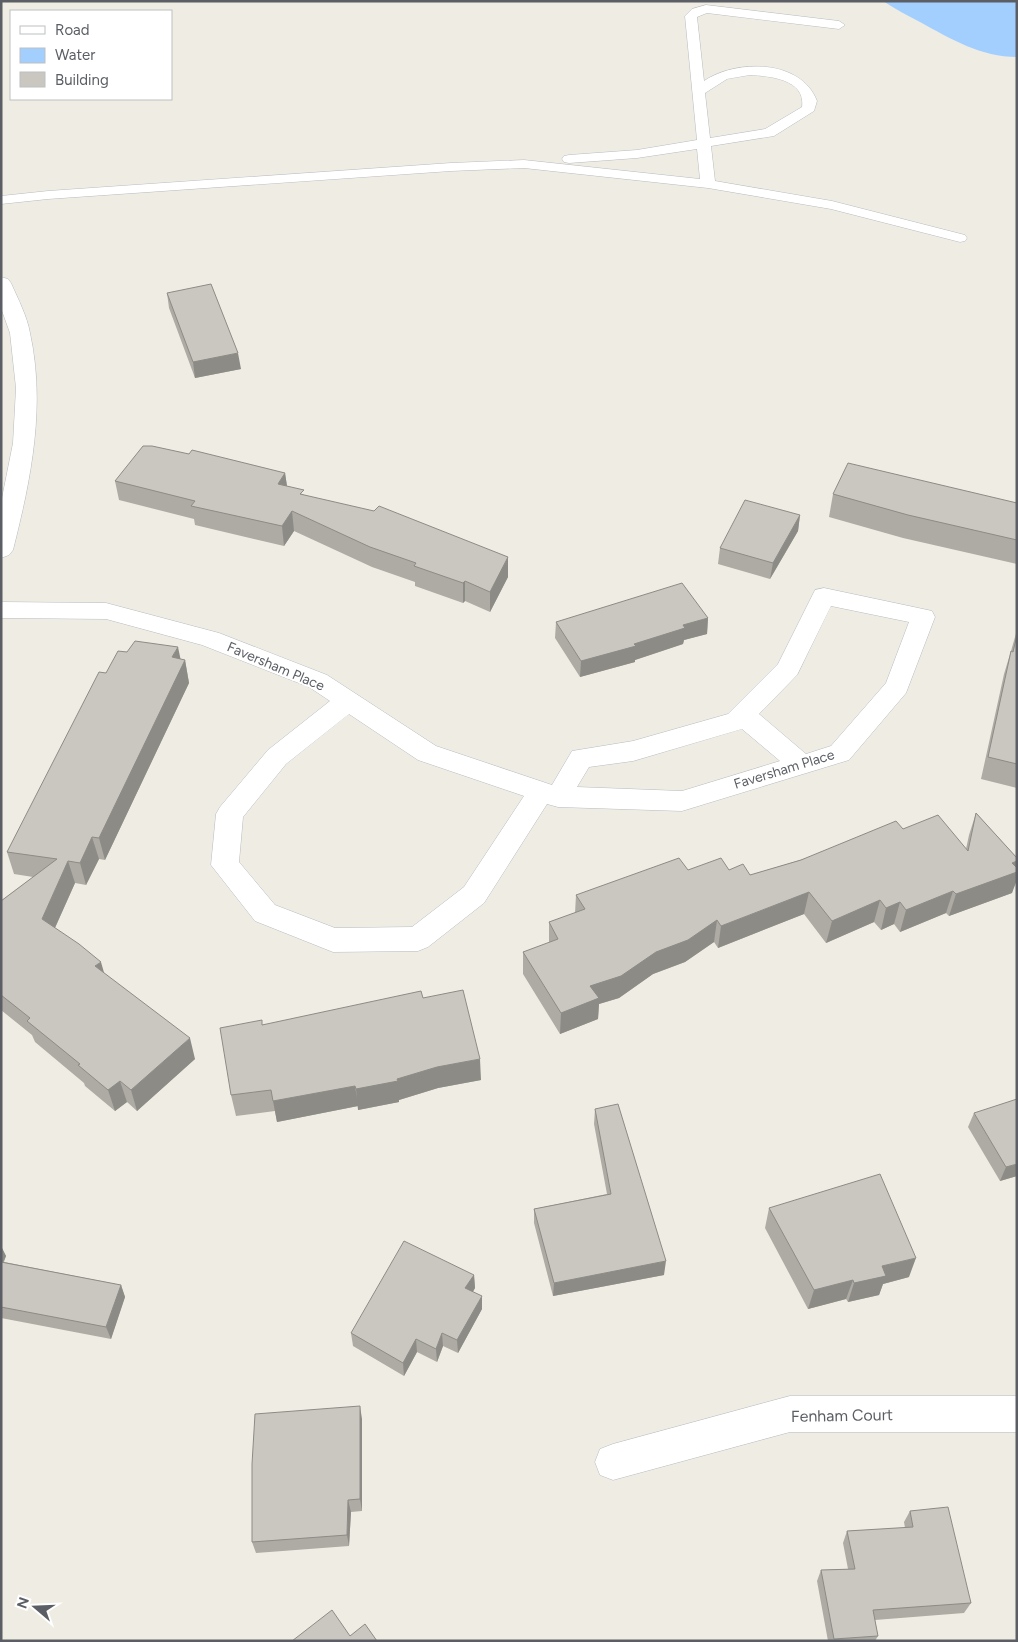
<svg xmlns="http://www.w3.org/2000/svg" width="1018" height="1642" viewBox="0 0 1018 1642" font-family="Figtree,sans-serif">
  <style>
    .water { fill: #a3cfff }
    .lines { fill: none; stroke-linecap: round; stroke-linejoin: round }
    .service-casing { stroke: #b8bbc0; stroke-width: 1 }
    .minor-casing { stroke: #b8bbc0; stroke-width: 1 }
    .tertiary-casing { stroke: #b8bbc0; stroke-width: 1 }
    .service { fill: #fff; fill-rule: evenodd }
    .minor { fill: #fff; fill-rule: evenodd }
    .tertiary { fill: #fff; fill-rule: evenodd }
    .wall { fill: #aeaba5 }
    .shaded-wall { fill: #8d8b86 }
    .building { fill: #cac7c0; stroke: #8d8b86 }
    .labels { text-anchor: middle; stroke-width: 4; stroke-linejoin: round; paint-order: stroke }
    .street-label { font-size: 14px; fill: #5b5f65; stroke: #fff }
    .near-street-label { font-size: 16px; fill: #5b5f65; stroke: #fff }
  </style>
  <rect width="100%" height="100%" fill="#efede3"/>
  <!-- water -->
  <path class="water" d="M883,1h134v56c-36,0 -66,-18 -97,-35 -12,-6 -25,-13 -37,-21z"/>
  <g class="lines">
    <defs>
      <path id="service" d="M706,5l133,16 6,4 -6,4 -132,-16 -10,4 7,64c32,-22 97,-22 113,20l-3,10 -40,25 -63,10 4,35 117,20 133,34 2,3 -2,3 -5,1 -129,-33 -123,-21 -184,-20 -73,3 -403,28 -47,5v-8l47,-5 403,-28 73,-3 176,19 -3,-30 -60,9 -68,5 -5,-1 -2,-3 2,-3 5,-1 68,-5 60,-10 -12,-124 7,-7zM750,75c19,1 56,4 52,32l-37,22 -55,9 -5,-45 22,-14z"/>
      <path id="minor" d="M824,588l99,21 9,2 3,6 -29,76 -57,67 -167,51 -124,-4 -11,-3 -63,99 -56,44 -10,4 -85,1 -78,-31 -44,-56 5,-51 4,-7 48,-57 62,-49 -21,-14 -107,-42 -96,-26 -105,-1v-16l105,1 113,30 108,42 109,71 116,39 20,-34 61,-10 95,-27 50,-50 37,-74zM831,606l78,16 -23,61 -55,63 -25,8 -47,-40 38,-39zM349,714l69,46 106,36 -60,91 -52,40 -77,1 -60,-23 -36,-43 4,-45 43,-53zM742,729l38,32 -98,30 -105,-4 12,-20 44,-6z
        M790,1396h227v36h-227l-177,48 -13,-5 -5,-13 5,-13 13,-5z"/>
      <path id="tertiary" d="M1,277l7,2 3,4c7,16 16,33 19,50 16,73 1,146 -17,217l-4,5 -8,3v-55l12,-60 3,-55 -6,-55 -9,-25z"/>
    </defs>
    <!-- service casing -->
    <use href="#service" class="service-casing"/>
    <!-- minor casing -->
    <use href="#minor" class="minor-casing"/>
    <!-- tertiary casing -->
    <use href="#tertiary" class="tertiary-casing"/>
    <!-- service -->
    <use href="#service" class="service"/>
    <!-- minor -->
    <use href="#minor" class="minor"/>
    <!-- tertiary -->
    <use href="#tertiary" class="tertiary"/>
  </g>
  <!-- wall -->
  <path class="wall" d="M167,293l74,76 -46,9 -26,-70z
    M189,454l96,19 2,13 17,9 204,62v20l-18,35 -25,-11 -2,2 -48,-17v-4l-43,-15 -78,-36 -10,15 -89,-21 -1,-6 -75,-19 -4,-19z
    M833,494l184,9v61l-114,-26 -74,-21z
    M800,515l-2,16 -28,48 -52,-15 2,-16z
    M708,618l-1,16 -23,6 -1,4 -48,16v2l-55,15 -25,-39 1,-16z
    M1017,630v158l-36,-9 23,-105 7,-23z
    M127,652l58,8 4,23 -84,177 -6,-1 -13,26 -11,-2 -20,45 49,45 91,86 -58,52 -10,-9 -12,9 -30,-25 -1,-3 -49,-41 -3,-7 -31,-25v-109l32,-24 -19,-3 -7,-22 99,-179z
    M976,813l41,45v7l-5,28 -63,23 -3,-3 -46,19 -6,-8 -13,6 -7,-8 -48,21 -22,-29 -86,34 -4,-6 -29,20 -32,12 -34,24 -20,6 -1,15 -38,15 -37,-60v-22l26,-9v-21l26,-9 1,-18 112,-25h41l21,5 153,-46 63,20 3,-14z
    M423,998l58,82 -43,8 -39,12v2l-41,8v-4l-81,16 -2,-11 -39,5 -5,-21 32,-70z
    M595,1109l69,166 -111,21 -19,-73v-14l73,-15 -13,-70z
    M974,1113l43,63 -17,5 -32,-54z
    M769,1208l140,69 -26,7 -4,11 -31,7 -2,-3 -38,10 -43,-81z
    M1,1246l5,10 -2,6 117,23 4,12 -14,42 -110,-21z
    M474,1275l1,13 -2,4 9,17 -24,44 -15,-7 -6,16 -20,-10 -13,24 -51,-30 -2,-13z
    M362,1419v92l-11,1 -2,34 -93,7 -4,-11z
    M910,1511l61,92 -7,10 -89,7 3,16 -3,5h-47l-11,-60 4,-11 27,-1 -5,-26 4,-12 58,-3 -1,-6z"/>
  <!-- shaded-wall -->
  <path class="shaded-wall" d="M238,353l3,16 -46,9 -2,-16z
    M285,473l3,20 -10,-9z
    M292,511l2,20 -10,15 -2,-20z
    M800,515l-2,16 -28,48 3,-16z
    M508,557v20l-18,35v-20z
    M465,581v20l-2,2v-20z
    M708,618l-1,16 -23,6 -1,4 -48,16v2l-55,15 1,-16 53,-17 49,-19z
    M178,647l4,19 3,-6 4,23 -84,177 -6,-22 73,-181z
    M92,837l7,22 -13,26 -6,-22z
    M68,861l7,22 -26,58 -7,-22z
    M1017,861v4l-3,8 3,-1v8l-5,13 -63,23 7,-22z
    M953,891l-7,22 -46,19 6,-22z
    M809,892l-5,22 -86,34 3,-22z
    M880,900l-6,22 -48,21 6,-22z
    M900,902l-6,22 -13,6 5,-22z
    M717,920l-3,22 -29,20 -32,12 -34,24 -20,6 -1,15 -38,15 1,-21 29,-27z
    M101,962l6,21 -12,-17z
    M190,1038l5,21 -58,52 -6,-21z
    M480,1059l1,21 -43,8 -39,12v2l-41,8 -2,-21 41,-10 40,-12z
    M120,1081l7,21 -12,9 -7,-21z
    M355,1086l3,20 -81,16 -4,-21z
    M1017,1164v12l-17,5 6,-14z
    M1,1246l5,10 -5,11z
    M916,1258l-7,19 -26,7 -4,11 -31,7 6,-19 28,-17z
    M666,1261l-2,14 -111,21 1,-13z
    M474,1275l1,13 -9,14 -1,-14z
    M853,1280l-7,19 -38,10 6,-19z
    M121,1285l4,12 -14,42 -5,-12z
    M482,1296v13l-24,44 -1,-13z
    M442,1333l1,13 -6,16 -1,-13z
    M416,1339l1,13 -13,24 -1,-13z
    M360,1406l2,13v92l-2,-12z
    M348,1500l3,12 -2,34 -2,-11z"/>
  <!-- building -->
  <path class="building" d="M211,284l27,69 -45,9 -26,-69z
    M143,446h9l37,8 3,-4 93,23 -7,11 26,6 -4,4 74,17 5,-5 129,51 -18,35 -25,-11 -2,2 -49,-17 2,-3 -46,-16 -78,-36 -10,15 -91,-20 4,-5 -80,-20z
    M848,463l169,40v37l-109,-25 -75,-21z
    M745,500l55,15 -27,48 -53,-15z
    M682,583l26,35 -25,7 2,3 -51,16 2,2 -55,15 -25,-39z
    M1017,635v129l-29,-7 23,-106 2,1z
    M135,641l43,6 -6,10 13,3 -86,178 -7,-1 -12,26 -12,-2 -26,58 37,25 22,18 -6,4 95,72 -59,52 -11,-9 -12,9 -30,-25 2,-1 -53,-43 3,-3 -29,-23v-94l56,-42 -50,-7 92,-180 7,1 12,-22 9,1z
    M976,813l41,45v3l-5,2 5,5v4l-61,22 -3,-3 -47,19 -6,-8 -14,6 -6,-8 -48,21 -23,-29 -88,34 -4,-6 -29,20 -32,12 -35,24 -31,10 9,12 -38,15 -38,-61 35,-13 -9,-17 36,-13 -9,-14 103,-37 9,12 33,-12 8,12 14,-6 7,11 51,-15 95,-39 7,8 35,-14 30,36z
    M463,990l17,69 -43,8 -40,12 1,2 -42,8 -1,-3 -82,15 -2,-11 -40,5 -11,-67 42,-8v5l159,-34 2,7z
    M1017,1099v65l-11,3 -32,-54z
    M618,1104l48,157 -112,22 -20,-74 77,-15 -16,-85z
    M880,1174l36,84 -34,8 4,10 -32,7 -1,-3 -39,10 -45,-82z
    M404,1241l70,34 -9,13 17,8 -25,44 -15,-7 -6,16 -20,-10 -13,24 -52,-30z
    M1,1262l120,23 -15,42 -105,-20z
    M360,1406v93l-12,1 -1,35 -95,7v-78l3,-50z
    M948,1507l23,96 -98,7 5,26 -44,3 -13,-69 34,-1 -8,-38 66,-4 -3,-16z
    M332,1610l18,26 15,-12 12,17h-85z"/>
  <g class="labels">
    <!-- street labels -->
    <g class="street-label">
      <text transform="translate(276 666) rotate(23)" y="5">Faversham Place</text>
      <text transform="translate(784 769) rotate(-17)" y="5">Faversham Place</text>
    </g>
    <!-- near-street labels -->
    <g class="near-street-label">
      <text transform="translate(842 1415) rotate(-1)" y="6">Fenham Court</text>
    </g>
  </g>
  <!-- border -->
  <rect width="1018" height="1642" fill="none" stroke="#5b5f65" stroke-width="5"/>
  <!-- legend -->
  <rect x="10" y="10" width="162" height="90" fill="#ffffff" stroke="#bdbfc1"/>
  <rect x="20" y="26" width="25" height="8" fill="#ffffff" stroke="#bdbfc1"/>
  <text x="55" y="35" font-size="15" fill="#5b5f65">Road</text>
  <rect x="20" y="48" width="25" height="15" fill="#a3cfff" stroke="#bdbfc1"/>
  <text x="55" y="60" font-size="15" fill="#5b5f65">Water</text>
  <rect x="20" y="72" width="25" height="15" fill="#cac7c0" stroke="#bdbfc1"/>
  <text x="55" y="85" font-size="15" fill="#5b5f65">Building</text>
  <!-- north arrow -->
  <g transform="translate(35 1607) rotate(289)" stroke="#ffffff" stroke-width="4" paint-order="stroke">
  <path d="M0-4L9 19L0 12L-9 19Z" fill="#5b5f65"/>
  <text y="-8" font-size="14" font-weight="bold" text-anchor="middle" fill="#5b5f65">N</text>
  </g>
</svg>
